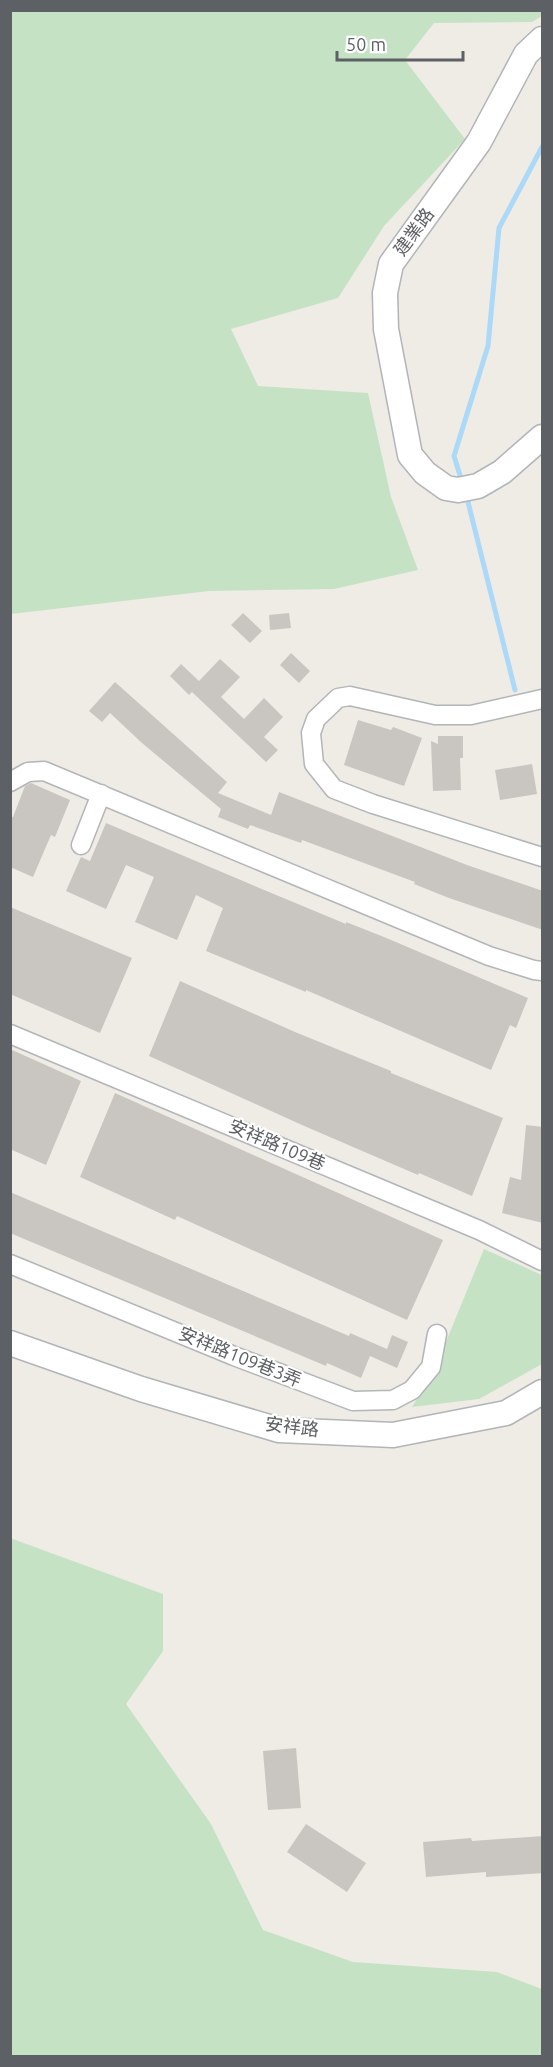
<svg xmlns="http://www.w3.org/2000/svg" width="553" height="2067" viewBox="0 0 553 2067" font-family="Ubuntu,'Noto Sans TC',sans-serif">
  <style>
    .green { fill: #c5e3c4 }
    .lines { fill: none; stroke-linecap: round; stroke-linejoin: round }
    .stream { stroke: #acd9f7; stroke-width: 5 }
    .building { fill: #c9c6c2 }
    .street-casing { stroke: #b2b5b9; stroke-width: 21 }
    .secondary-casing { stroke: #b1b4b9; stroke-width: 27 }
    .street { stroke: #fff; stroke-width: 18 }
    .secondary { stroke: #fff; stroke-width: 24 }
    .labels { text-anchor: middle; stroke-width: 4.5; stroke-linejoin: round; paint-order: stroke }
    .street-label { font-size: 18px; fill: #5d6064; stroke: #fff }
  </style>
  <rect width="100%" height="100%" fill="#eeece5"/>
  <!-- green -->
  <path class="green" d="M10,11h532v5l-10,6 -98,1 -29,37 60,79 -81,87 -46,72 -107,31 27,57 110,7 23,104 27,73 -84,19 -125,2 -198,23z
    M484,1249l58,26v89l-63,35 -67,8 22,-36z
    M10,1538l153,56v57l-37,53 85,120 52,106 90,32 144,10 45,17v67h-531z"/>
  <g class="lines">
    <!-- stream -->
    <path class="stream" d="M462,482l-8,-26 34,-110 11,-118 43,-81
      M466,494l49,196"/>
  </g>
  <!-- building -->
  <path class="building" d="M243,613l19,18 -12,12 -19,-18z
    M289,613l2,15 -21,2 -1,-15z
    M291,653l19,18 -11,12 -19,-18z
    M220,659l20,18 -19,20 23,22 20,-21 19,19 -19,20 14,13 -12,12 -74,-70 -3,3 -19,-19 11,-12 18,17z
    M115,682l112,100 -9,11 53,22 8,-23 188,73 76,26v39l-94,-32 -35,-14 1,-2 -113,-42 -1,3 -51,-18 -2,4 -30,-12 3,-8 -79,-66 -32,-30 -8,9 -13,-11z
    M358,720l33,10 2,-3 29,11 -18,48 -60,-21z
    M438,736h25v22h-3l1,32 -28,1 -2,-50 7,3z
    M532,764l5,30 -37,6 -5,-30z
    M31,783l39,17 -15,37 -4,-2 -18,42 -23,-10v-50h3l12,-31z
    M106,823l163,69 77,32v-2l38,15 144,61 -12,30 -6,-3 -19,45 -185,-80v2l-100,-41 17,-43 -27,-13 -19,45 -42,-18 19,-45 -28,-12 -20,44 -40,-18 15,-34 9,4z
    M10,907l122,51 -32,75 -90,-39z
    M180,981l115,51 96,39v2l112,45 -31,78 -53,-23 -1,2 -116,-50 -153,-69z
    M10,1049l71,32 -35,84 -36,-16z
    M115,1093l328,147 -36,80 -230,-104 -2,4 -95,-43z
    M526,1125l17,2v96l-41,-10 8,-36 11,3z
    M10,1192l339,144 1,-3 37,16 5,-14 16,7 -11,26 -27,-12 -9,22 -34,-15 -1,3 -316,-133z
    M296,1748l5,60 -33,2 -5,-59z
    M306,1824l60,39 -19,29 -60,-40z
    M543,1836v37l-57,4v-5l-60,5 -3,-35 48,-4 1,3z"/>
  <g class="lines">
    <defs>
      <path id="street" d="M542,699l-71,16h-36l-85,-19 -12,2 -22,21 -5,14 3,31 20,25 39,15 169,53
        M10,782l18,-10 16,-1 445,185 45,14 8,1
        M81,845l20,-51
        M10,1034l469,196 63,31
        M10,1264l224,92 119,45 40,-1 19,-10 19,-23 6,-33"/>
      <path id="secondary" d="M542,39l-16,15 -47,88 -88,122 -6,29 1,36 24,126 15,18 21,15 12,2 20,-4 24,-14 40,-35
        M10,1343l131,46 138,41 114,5 113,-22 36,-21"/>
    </defs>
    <!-- street casing -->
    <use href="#street" class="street-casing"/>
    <!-- secondary casing -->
    <use href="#secondary" class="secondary-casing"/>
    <!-- street -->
    <use href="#street" class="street"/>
    <!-- secondary -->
    <use href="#secondary" class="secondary"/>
  </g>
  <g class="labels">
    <!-- street labels -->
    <g class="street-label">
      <text transform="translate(414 232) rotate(-54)" y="6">建業路</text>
      <text transform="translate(277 1145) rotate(23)" y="6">安祥路109巷</text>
      <text transform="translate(240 1357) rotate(22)" y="6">安祥路109巷3弄</text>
      <text transform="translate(292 1427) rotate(7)" y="6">安祥路</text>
    </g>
  </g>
  <!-- border -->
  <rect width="553" height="2067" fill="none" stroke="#5d6064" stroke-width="24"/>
  <!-- scale -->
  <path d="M337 51v9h126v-9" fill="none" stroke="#5d6064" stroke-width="3"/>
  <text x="346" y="51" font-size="18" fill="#5d6064" stroke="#ffffff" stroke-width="4.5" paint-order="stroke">50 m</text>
</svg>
